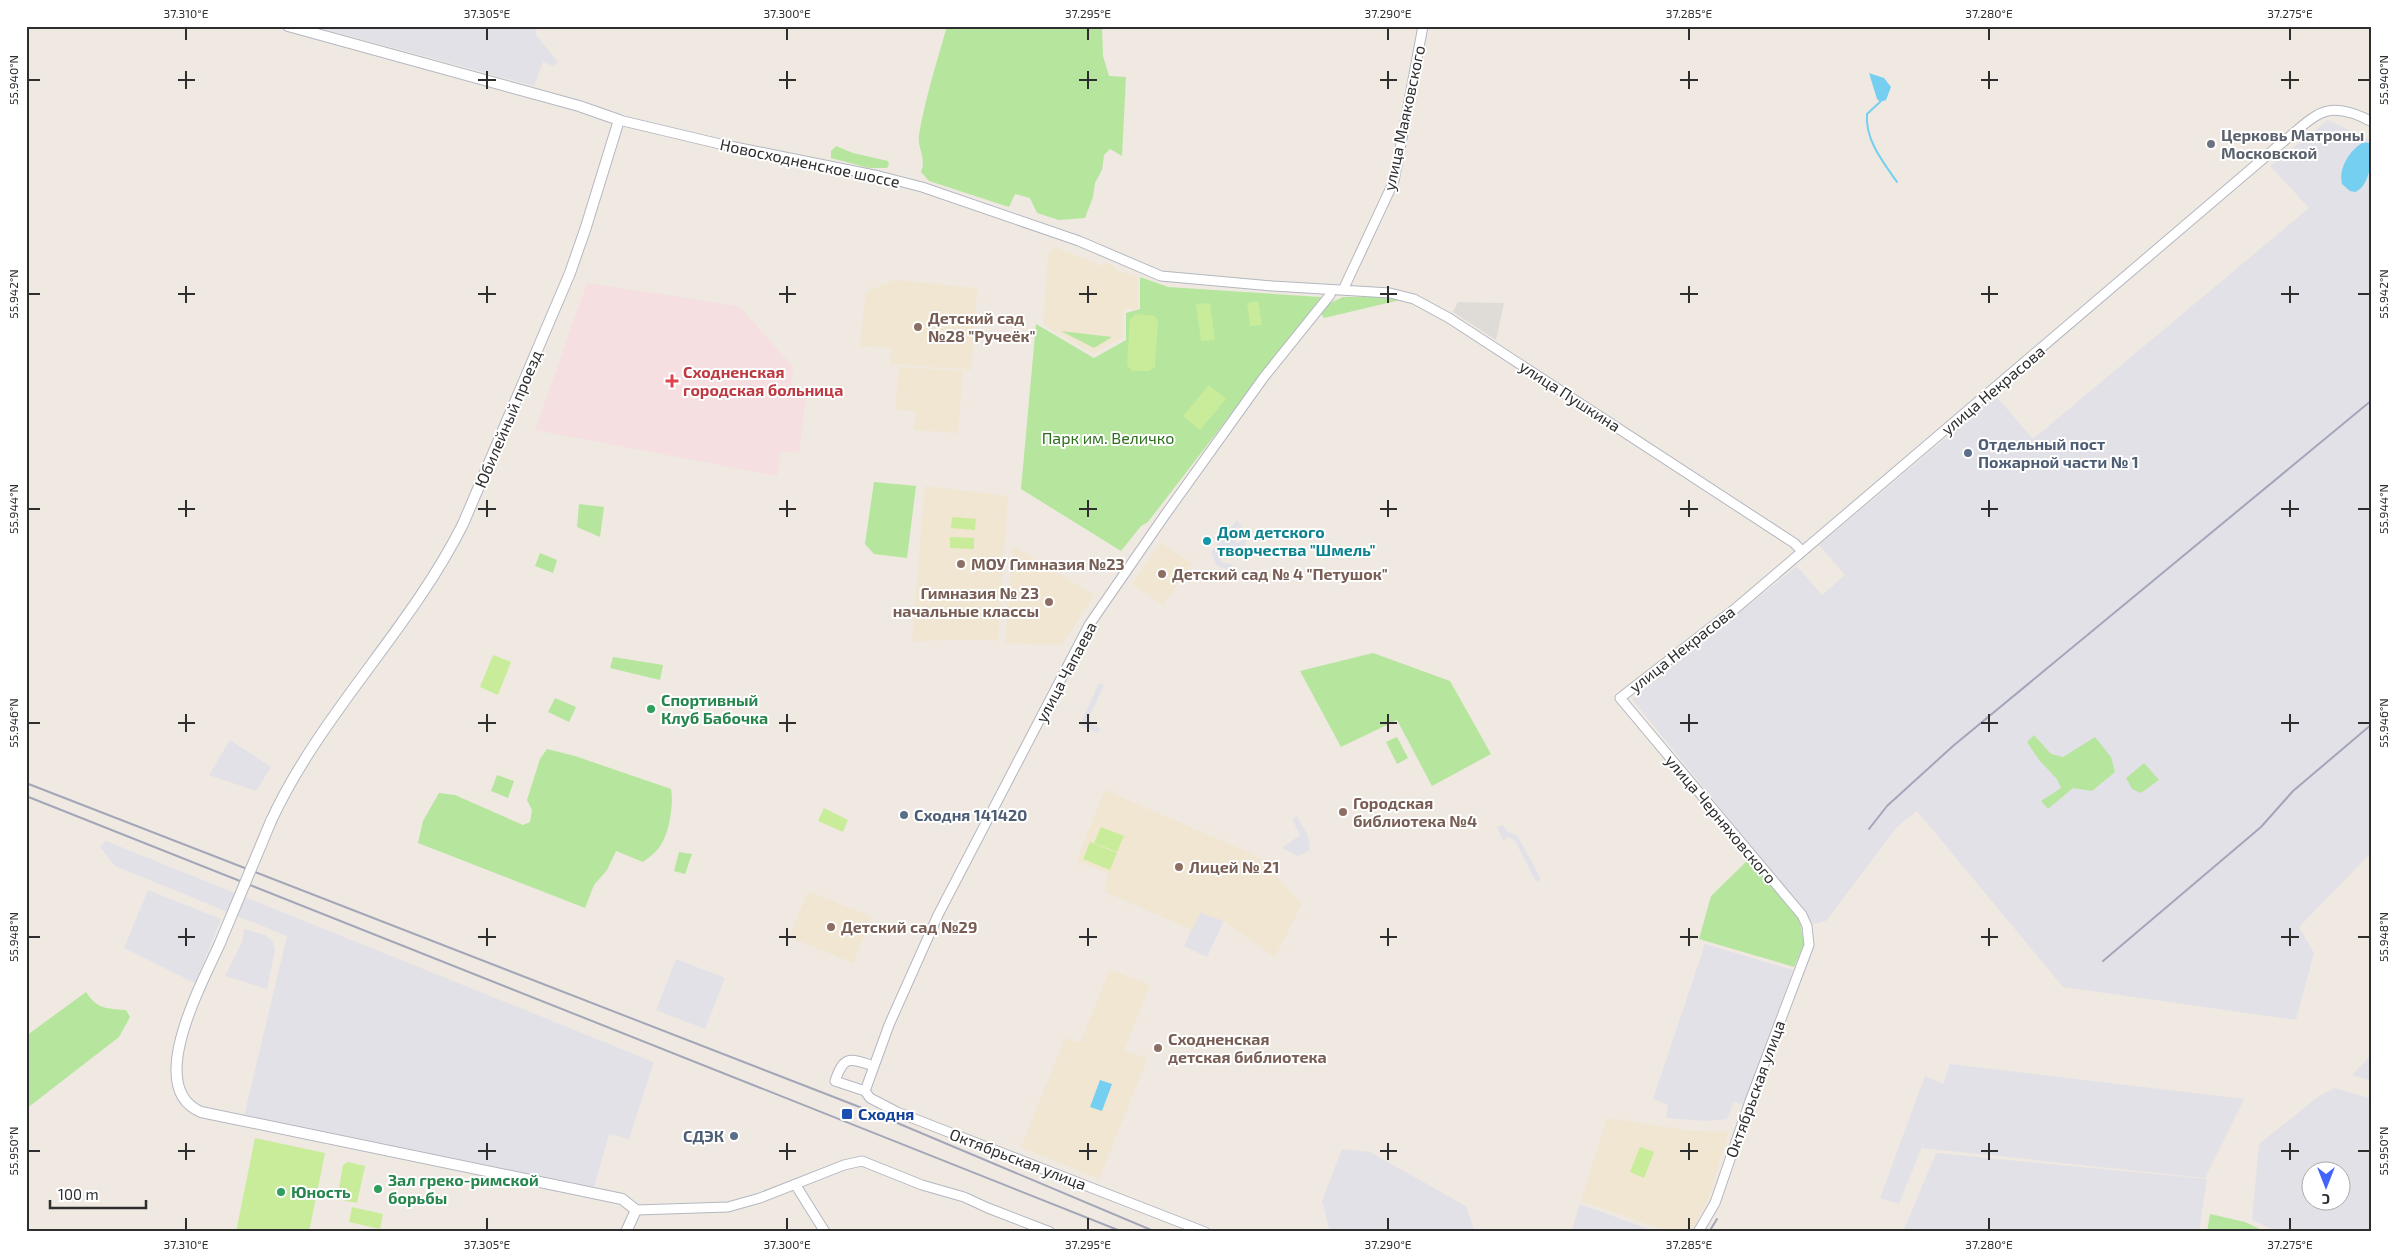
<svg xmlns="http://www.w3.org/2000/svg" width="2398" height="1258" viewBox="0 0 2398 1258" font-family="'Exo 2',sans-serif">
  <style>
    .industrial { fill: #e3e1e8; fill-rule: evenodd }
    .education { fill: #f0e6d1 }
    .medical { fill: #f5dfe0 }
    .green { fill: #b6e59e }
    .pitch { fill: #c9ec9a }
    .plaza { fill: #dfdcd8 }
    .water { fill: #75cff0 }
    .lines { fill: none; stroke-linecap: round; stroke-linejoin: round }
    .stream { stroke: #75cff0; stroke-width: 2 }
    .tertiary-casing { stroke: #b4b7c1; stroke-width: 11 }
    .secondary-casing { stroke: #b4b7c1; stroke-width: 12 }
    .tertiary { stroke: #fff; stroke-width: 9 }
    .secondary { stroke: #fff; stroke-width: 10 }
    .rail { stroke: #a3a6b8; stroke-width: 2 }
    .secondary-bridge-casing { stroke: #b4b7c1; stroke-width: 12; stroke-linecap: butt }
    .secondary-bridge { stroke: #fff; stroke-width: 10 }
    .ticks { fill: none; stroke: #2e2e2e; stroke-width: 2 }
    .worship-dot { fill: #6b7280; stroke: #fff; stroke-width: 2 }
    .education-dot { fill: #8d6e63; stroke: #fff; stroke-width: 2 }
    .health-dot { fill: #e0444e; stroke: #fff; stroke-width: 2 }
    .service-dot { fill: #5c6f8a; stroke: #fff; stroke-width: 2 }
    .culture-dot { fill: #0f9aa8; stroke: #fff; stroke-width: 2 }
    .leisure-dot { fill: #2e9e5b; stroke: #fff; stroke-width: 2 }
    .transit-dot { fill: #1a4fb4; stroke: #fff; stroke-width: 2 }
    .labels { text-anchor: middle; stroke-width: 4; stroke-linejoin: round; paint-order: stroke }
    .street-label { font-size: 16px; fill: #2e2e2e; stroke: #fff }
    .worship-label { font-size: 16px; font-weight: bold; fill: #5b616d; stroke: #fff; text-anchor: start }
    .education-label { font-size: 16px; font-weight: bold; fill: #785e54; stroke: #fff; text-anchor: start }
    .health-label { font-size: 16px; font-weight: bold; fill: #be3a42; stroke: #fff; text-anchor: start }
    .park-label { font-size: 16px; fill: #2c6e1b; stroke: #fff }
    .service-label { font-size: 16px; font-weight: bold; fill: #4e5e75; stroke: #fff; text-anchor: start }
    .culture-label { font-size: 16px; font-weight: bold; fill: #0d838f; stroke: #fff; text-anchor: start }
    .leisure-label { font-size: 16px; font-weight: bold; fill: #27864d; stroke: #fff; text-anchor: start }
    .transit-label { font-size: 16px; font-weight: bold; fill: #164399; stroke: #fff; text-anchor: start }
    .neatline { fill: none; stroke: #2e2e2e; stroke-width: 2 }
    .ticks-label { font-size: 12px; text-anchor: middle; fill: #2e2e2e }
  </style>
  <rect width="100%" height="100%" fill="#efe9e1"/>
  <!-- industrial -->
  <path class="industrial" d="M313,26h224l-1,9 22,27 -5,4 -10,-4 -9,24z
    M2328,120l44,21v711l-73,75 15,26 -18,67 -233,-33 -146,-176 -20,16 -71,94 -12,3 -182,-225 165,-133 25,29 23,-20 -26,-30 177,-149 37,43 276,-231 -39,-42z
    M1237,520l5,6 -9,11 4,6 8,-4 1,6 -10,5h-13l-4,4 2,8 11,2 -1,6 -14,-4 -6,-14z
    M1099,683l5,2 -17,37 13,6 -2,5 -18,-8z
    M230,740l41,27 -15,24 -47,-16z
    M1297,816l11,20 2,14 -12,6 -16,-8 18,-13 -8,-16z
    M1503,825l5,7 9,3 24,44 -5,3 -21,-41 -6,-4 -6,3 -6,-13z
    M106,841l548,221 -25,77 -20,-5 -15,54 -350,-72 43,-180 -172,-70 -15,-19z
    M148,890l73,29 -26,64 -71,-35z
    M1200,912l24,9 -17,36 -23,-11z
    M244,929l21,6 8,7 2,8 -8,39 -42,-13 17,-34z
    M1705,944l88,26 -50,135 -9,-3 -7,17 -20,2 -41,-3 2,-13 -15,-6z
    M676,959l49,19 -20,51 -49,-19z
    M2372,1054v27l-20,-6z
    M1950,1064l294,35 -39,79 -283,-30 3,-9 -26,65 -19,-6 45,-122 18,8z
    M2335,1088l37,11v133h-94l-26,-12 7,-76 60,-48zM2310,1170h30v30h-30z
    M1342,1149l28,3 96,54 9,26h-135l-11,-4 -7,-27z
    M1936,1153l271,26 -8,53h-296z
    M1580,1204l76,28h-85z"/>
  <!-- education -->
  <path class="education" d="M1055,247l47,19 5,-3 8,4 1,3 22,7 -1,32h-14v28l-29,17 -51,-29 5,-71z
    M894,280l83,8 -6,82 -81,-6 1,-16 -31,-2 6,-54z
    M899,367l64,4 -5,62 -44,-3 2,-19 -21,-1z
    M925,486l83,10 -10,144h-63l-23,2z
    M1161,543l31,21 -29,41 -31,-21z
    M1013,546l81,49 -32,50 -57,-2z
    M1105,790l150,65 47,49 -27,53 -51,-36 -24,-8 -8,17 -87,-38 3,-19 -32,-12z
    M808,891l64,26 -19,46 -64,-26z
    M1110,969l40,16 -26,65 23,9 -48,120 -78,-32 44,-109 15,5z
    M1607,1118l86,13 36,1 -21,68 -17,32h-21l-89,-31z"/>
  <!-- medical -->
  <path class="medical" d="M587,283l152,23 54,61 -3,28 16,2 -7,56 -18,-2 -4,25 -242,-46z"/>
  <!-- green -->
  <path class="green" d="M947,26h155l1,30 6,20 17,1 -4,79 -12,-7 -6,6 -2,15 -7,13 -2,14 -8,21 -26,2 -22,-7 -7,-15 -15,-4 -6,13 -80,-26 -8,-9c6,-14 -4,-23 -2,-37 6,-37 18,-73 28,-109z
    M836,146l17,7 35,8 1,3 -2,4h-18l-38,-10v-7z
    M1140,277l28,10 153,10 -173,225 -7,4 -20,25 -100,-62 15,-165 58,34 32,-18v-27l14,-4z
    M1343,297h31l26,3 -76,18 -3,-5 9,-10z
    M1061,331l51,6 -18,11z
    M874,482l42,4 -9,72 -33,-4 -9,-10z
    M579,504l25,3 -4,30 -23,-10z
    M540,553l17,7 -4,13 -18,-7z
    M1373,653l77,28 41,73 -59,32 -35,-66 -56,27 -41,-76z
    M613,657l50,8 -3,15 -50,-12z
    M555,698l21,9 -7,15 -21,-10z
    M2034,735l17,19 12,3 32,-20 16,20 4,15 -23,19 -19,-3 -25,21 -7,-8 20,-13 -4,-9 -18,-19 -12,-18z
    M1397,737l11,21 -11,6 -11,-22z
    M547,749l28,7 96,33c3,15 -2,48 -13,60 -4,5 -10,9 -15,13l-27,-11 -9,19 -13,15 -9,23 -167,-65 5,-22 16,-28 16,2 68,30 7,-3 2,-12 -5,-10 13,-41z
    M2144,763l15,17 -18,13 -9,-4 -6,-11z
    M497,775l17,6 -6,17 -17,-7z
    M679,852l13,2 -7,20 -11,-3z
    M1749,859l50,58 5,27 -10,23 -95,-28 12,-43z
    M86,992c12,18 20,16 40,18l4,7 -11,20 -93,72v-73z
    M2210,1214l35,8 21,10h-59z"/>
  <!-- pitch -->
  <path class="pitch" d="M1258,301l4,24 -12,1 -3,-23z
    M1210,303l5,37 -14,1 -5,-37z
    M1136,314l19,2 3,5 -3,46 -6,4h-17l-5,-6 3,-45z
    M1209,385l17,14 -26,31 -17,-14z
    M952,517l24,2 -1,11 -24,-2z
    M950,537l24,1v11l-24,-1z
    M493,655l18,7 -13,33 -18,-8z
    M824,808l24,12 -5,12 -25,-11z
    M1101,827l23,9 -7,16 -23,-9z
    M1090,842l27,11 -7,17 -27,-11z
    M255,1138l70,15 -16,79h-73z
    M1640,1147l14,5 -10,26 -14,-6z
    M348,1162l17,4 -8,37 -20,-4 6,-34z
    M352,1207l31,7 -3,15 -31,-7z"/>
  <!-- plaza -->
  <path class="plaza" d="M1458,302l46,1 -8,37 -43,-28z"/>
  <!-- water -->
  <path class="water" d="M1869,73l15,5 7,9 -5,13 -6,2 -3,-3z
    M2364,142l8,2c0,14 -2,43 -17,48l-5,-1 -8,-7c-4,-15 8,-35 22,-42z
    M1100,1080l12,4 -10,27 -12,-4z"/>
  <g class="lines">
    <!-- stream -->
    <path class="stream" d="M1880,102l-13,12c-2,26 16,48 30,68"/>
    <defs>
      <path id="tertiary" d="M619,120l101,24 159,32 43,11 157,54 82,35 112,10 117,7 24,6 35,19 345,225 8,8
        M1343,290l51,-109 29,-155
        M874,1066c-25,-8 -30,-11 -39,15l30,10 5,7 27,14 308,120
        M865,1091l24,-66 49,-110 151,-290 76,-110 99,-138 66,-82 1,-5
        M795,1184l30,48
        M636,1210l92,-3 32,-9 84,-33 18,-4 60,24 42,12 24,11 62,24
        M1698,1232l17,-29 35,-102 59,-156 -2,-19 -5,-11 -182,-217 116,-90 542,-462c37,-29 46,-50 94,-24"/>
      <path id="secondary" d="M271,821c50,-108 139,-191 192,-297l107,-251 15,-43 34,-110 -40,-14 -291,-80
        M220,943c-16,37 -77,145 -19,169l421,87 14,11 -10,22"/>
    </defs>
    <!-- tertiary casing -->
    <use href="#tertiary" class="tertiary-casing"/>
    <!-- secondary casing -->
    <use href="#secondary" class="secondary-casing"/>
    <!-- tertiary -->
    <use href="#tertiary" class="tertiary"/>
    <!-- secondary -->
    <use href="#secondary" class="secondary"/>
    <!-- rail -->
    <path class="rail" d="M26,783l831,323 299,126
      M26,796l1097,436
      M1869,829l18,-23 66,-60 419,-346
      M2103,961l158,-134 32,-36 79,-67
      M1709,1232l8,-13"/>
    <defs>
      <path id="secondary-bridge" d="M220,943l51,-122"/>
    </defs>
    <!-- secondary-bridge casing -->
    <use href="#secondary-bridge" class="secondary-bridge-casing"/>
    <!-- secondary-bridge -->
    <use href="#secondary-bridge" class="secondary-bridge"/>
  </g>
  <!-- ticks -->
  <path class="ticks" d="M186,28v12M487,28v12M787,28v12M1088,28v12M1388,28v12M1689,28v12M1989,28v12M2290,28v12M186,71v18M487,71v18M787,71v18M1088,71v18M1388,71v18M1689,71v18M1989,71v18M2290,71v18M28,80h12M178,80h17M478,80h18M779,80h17M1079,80h18M1380,80h17M1680,80h18M1981,80h17M2281,80h18M2358,80h12M186,286v17M487,286v17M787,286v17M1088,286v17M1388,286v17M1689,286v17M1989,286v17M2290,286v17M28,294h12M178,294h17M478,294h18M779,294h17M1079,294h18M1380,294h17M1680,294h18M1981,294h17M2281,294h18M2358,294h12M186,500v17M487,500v17M787,500v17M1088,500v17M1388,500v17M1689,500v17M1989,500v17M2290,500v17M28,509h12M178,509h17M478,509h18M779,509h17M1079,509h18M1380,509h17M1680,509h18M1981,509h17M2281,509h18M2358,509h12M186,714v18M487,714v18M787,714v18M1088,714v18M1388,714v18M1689,714v18M1989,714v18M2290,714v18M28,723h12M178,723h17M478,723h18M779,723h17M1079,723h18M1380,723h17M1680,723h18M1981,723h17M2281,723h18M2358,723h12M186,928v18M487,928v18M787,928v18M1088,928v18M1388,928v18M1689,928v18M1989,928v18M2290,928v18M28,937h12M178,937h17M478,937h18M779,937h17M1079,937h18M1380,937h17M1680,937h18M1981,937h17M2281,937h18M2358,937h12M186,1143v17M487,1143v17M787,1143v17M1088,1143v17M1388,1143v17M1689,1143v17M1989,1143v17M2290,1143v17M28,1151h12M178,1151h17M478,1151h18M779,1151h17M1079,1151h18M1380,1151h17M1680,1151h18M1981,1151h17M2281,1151h18M2358,1151h12M186,1218v12M487,1218v12M787,1218v12M1088,1218v12M1388,1218v12M1689,1218v12M1989,1218v12M2290,1218v12"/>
  <!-- markers -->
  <circle class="worship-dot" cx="2211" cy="144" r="5"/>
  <g class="education-dot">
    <circle cx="918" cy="327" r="5"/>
    <circle cx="961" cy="564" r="5"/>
    <circle cx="1162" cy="574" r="5"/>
    <circle cx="1049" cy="602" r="5"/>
    <circle cx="1343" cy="812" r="5"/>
    <circle cx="1179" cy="867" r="5"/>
    <circle cx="831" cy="927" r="5"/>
    <circle cx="1158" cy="1048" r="5"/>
  </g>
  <path class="health-dot" d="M669.5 373.5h5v5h5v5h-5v5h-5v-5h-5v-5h5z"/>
  <g class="service-dot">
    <circle cx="1968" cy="453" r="5"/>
    <circle cx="904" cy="815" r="5"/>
    <circle cx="734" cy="1136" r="5"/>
  </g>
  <circle class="culture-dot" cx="1207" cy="541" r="5"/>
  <g class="leisure-dot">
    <circle cx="651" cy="709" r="5"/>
    <circle cx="378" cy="1189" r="5"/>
    <circle cx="281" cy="1192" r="5"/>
  </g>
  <rect class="transit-dot" x="841" y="1108" width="12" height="12" rx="2.5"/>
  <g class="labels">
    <!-- street labels -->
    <g class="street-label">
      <text transform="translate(1404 118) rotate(-78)" y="6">улица Маяковского</text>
      <text transform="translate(810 163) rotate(12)" y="6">Новосходненское шоссе</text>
      <text transform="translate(1993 390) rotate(-40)" y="6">улица Некрасова</text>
      <text transform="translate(1570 396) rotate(33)" y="6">улица Пушкина</text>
      <text transform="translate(508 419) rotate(-67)" y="6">Юбилейный проезд</text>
      <text transform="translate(1682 649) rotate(-38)" y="6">улица Некрасова</text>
      <text transform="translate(1066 672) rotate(-62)" y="6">улица Чапаева</text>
      <text transform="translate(1721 819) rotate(50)" y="6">улица Черняховского</text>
      <text transform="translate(1755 1089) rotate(-70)" y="6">Октябрьская улица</text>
      <text transform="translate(1018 1159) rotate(21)" y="6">Октябрьская улица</text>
    </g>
    <!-- worship labels -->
    <g class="worship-label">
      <text x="2221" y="141">Церковь Матроны<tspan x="2221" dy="18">Московской</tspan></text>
    </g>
    <!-- education labels -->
    <g class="education-label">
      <text x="928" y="324">Детский сад<tspan x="928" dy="18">№28 "Ручеёк"</tspan></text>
      <text x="971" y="570">МОУ Гимназия №23</text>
      <text x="1172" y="580">Детский сад № 4 "Петушок"</text>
      <text x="1039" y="599" text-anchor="end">Гимназия № 23<tspan x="1039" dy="18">начальные классы</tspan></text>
      <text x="1353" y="809">Городская<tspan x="1353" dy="18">библиотека №4</tspan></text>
      <text x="1189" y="873">Лицей № 21</text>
      <text x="841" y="933">Детский сад №29</text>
      <text x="1168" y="1045">Сходненская<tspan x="1168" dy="18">детская библиотека</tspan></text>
    </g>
    <!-- health labels -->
    <g class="health-label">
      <text x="683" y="378">Сходненская<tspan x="683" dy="18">городская больница</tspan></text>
    </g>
    <!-- park labels -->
    <g class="park-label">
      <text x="1108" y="444">Парк им. Величко</text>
    </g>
    <!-- service labels -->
    <g class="service-label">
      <text x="1978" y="450">Отдельный пост<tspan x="1978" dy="18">Пожарной части № 1</tspan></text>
      <text x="914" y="821">Сходня 141420</text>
      <text x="724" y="1142" text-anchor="end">СДЭК</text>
    </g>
    <!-- culture labels -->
    <g class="culture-label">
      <text x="1217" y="538">Дом детского<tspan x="1217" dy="18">творчества "Шмель"</tspan></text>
    </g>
    <!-- leisure labels -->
    <g class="leisure-label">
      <text x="661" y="706">Спортивный<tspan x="661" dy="18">Клуб Бабочка</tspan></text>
      <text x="388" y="1186">Зал греко-римской<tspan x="388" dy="18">борьбы</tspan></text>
      <text x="291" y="1198">Юность</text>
    </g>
    <!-- transit labels -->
    <g class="transit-label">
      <text x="858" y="1120">Сходня</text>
    </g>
  </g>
  <!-- border -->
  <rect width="2398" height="1258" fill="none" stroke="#ffffff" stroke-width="55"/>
  <!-- north arrow -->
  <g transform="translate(2326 1186) rotate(180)"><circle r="24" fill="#ffffff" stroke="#ababab"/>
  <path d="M0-4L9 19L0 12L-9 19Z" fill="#4264fb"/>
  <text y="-8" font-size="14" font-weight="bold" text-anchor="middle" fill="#2e2e2e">С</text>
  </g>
  <!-- scale -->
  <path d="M50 1200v8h96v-8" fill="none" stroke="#2e2e2e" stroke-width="2.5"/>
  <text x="58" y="1200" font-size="15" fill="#2e2e2e" stroke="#ffffff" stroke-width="4" paint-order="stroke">100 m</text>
  <rect x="28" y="28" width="2342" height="1202" class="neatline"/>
  <g class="ticks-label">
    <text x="186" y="18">37.310°E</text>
    <text x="487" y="18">37.305°E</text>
    <text x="787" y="18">37.300°E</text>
    <text x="1088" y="18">37.295°E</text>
    <text x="1388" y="18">37.290°E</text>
    <text x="1689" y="18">37.285°E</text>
    <text x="1989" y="18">37.280°E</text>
    <text x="2290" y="18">37.275°E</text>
    <text transform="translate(2384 80) rotate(-90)" y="4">55.940°N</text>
    <text transform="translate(14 80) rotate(-90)" y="4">55.940°N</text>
    <text transform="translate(2384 294) rotate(-90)" y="4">55.942°N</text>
    <text transform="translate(14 294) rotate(-90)" y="4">55.942°N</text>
    <text transform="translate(2384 509) rotate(-90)" y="4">55.944°N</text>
    <text transform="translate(14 509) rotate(-90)" y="4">55.944°N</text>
    <text transform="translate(2384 723) rotate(-90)" y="4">55.946°N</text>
    <text transform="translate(14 723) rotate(-90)" y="4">55.946°N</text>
    <text transform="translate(2384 937) rotate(-90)" y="4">55.948°N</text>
    <text transform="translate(14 937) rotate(-90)" y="4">55.948°N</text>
    <text transform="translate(2384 1151) rotate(-90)" y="4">55.950°N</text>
    <text transform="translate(14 1151) rotate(-90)" y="4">55.950°N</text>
    <text x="186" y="1249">37.310°E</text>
    <text x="487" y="1249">37.305°E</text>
    <text x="787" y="1249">37.300°E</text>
    <text x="1088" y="1249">37.295°E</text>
    <text x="1388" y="1249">37.290°E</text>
    <text x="1689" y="1249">37.285°E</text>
    <text x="1989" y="1249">37.280°E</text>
    <text x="2290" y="1249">37.275°E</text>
  </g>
</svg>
